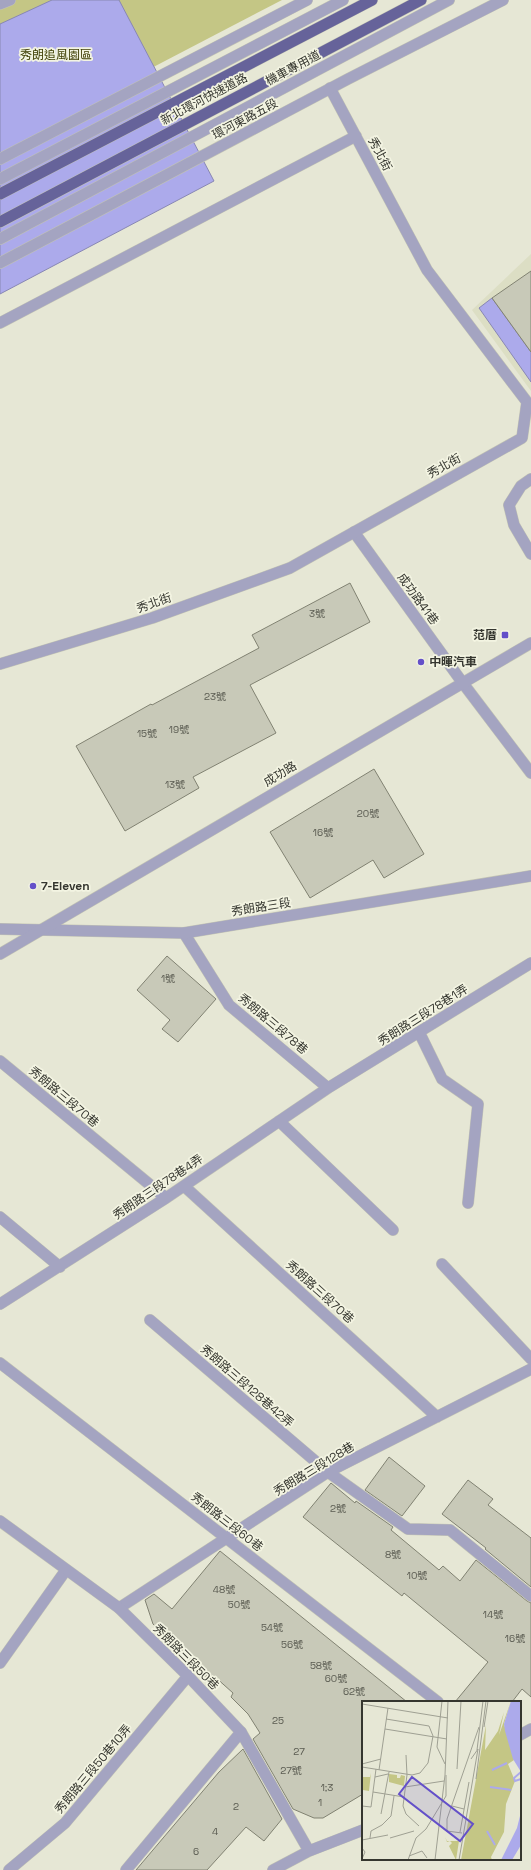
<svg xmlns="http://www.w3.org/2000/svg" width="531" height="1870" viewBox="0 0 531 1870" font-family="'Space Grotesk','Noto Sans TC',sans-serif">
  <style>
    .built { fill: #dcdec4 }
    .green { fill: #c4c685 }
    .water { fill: #acaaeb; stroke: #8887b3 }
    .building { fill: #c8c9b8; stroke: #818272 }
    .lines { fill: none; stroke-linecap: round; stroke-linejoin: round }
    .service-casing { stroke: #c3c4b4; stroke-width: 12 }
    .minor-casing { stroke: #c3c4b4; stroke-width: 12 }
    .tertiary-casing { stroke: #c3c4b4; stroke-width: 12 }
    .trunk-casing { stroke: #c3c4b4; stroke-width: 12 }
    .service { stroke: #a4a4c1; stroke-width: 11 }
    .minor { stroke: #a4a4c1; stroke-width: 11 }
    .tertiary { stroke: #a4a4c1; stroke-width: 11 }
    .trunk { stroke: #66639a; stroke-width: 11 }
    .poi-dot { fill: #6450c9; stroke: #f3f4e2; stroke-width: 1.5 }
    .labels { text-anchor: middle; stroke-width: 3.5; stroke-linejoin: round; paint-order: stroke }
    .number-label { font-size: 10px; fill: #5a5b51 }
    .park-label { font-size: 12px; fill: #414007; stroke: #f3f4e2 }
    .street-label { font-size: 12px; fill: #35362f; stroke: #f3f4e2 }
    .poi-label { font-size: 12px; font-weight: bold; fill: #35362f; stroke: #f3f4e2; text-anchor: start }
    .inset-river { fill: none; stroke: #acaaeb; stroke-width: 2 }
    .inset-road { fill: none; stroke: #9fa093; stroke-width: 1 }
    .view { fill: #6450c9; fill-opacity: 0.15; stroke: #6450c9; stroke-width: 2 }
    .inset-edge { fill: none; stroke: #35362f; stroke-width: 2 }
  </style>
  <rect width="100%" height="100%" fill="#e6e7d5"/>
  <!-- built -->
  <path class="built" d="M531,254v137l-59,-81z"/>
  <!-- green -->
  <path class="green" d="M0,0h282l-282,147z"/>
  <!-- water -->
  <path class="water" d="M52,0h67l95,181 -214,113v-270z
    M492,298l39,54v30l-52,-74z"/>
  <!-- building -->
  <path class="building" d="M531,271v81l-39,-54z
    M350,583l20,39 -120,63 26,48 -83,44 6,11 -74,43 -49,-85 75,-42 1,1 107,-57 -7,-13z
    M374,769l50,85 -40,24 -11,-18 -63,38 -40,-66z
    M167,956l49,43 -38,43 -16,-13 8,-9 -33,-30z
    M389,1457l36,29 -23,30 -37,-26z
    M468,1480l25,19 -5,6 43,33v49l-46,-38 1,-1 -44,-34z
    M331,1483l24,20 1,-2 37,26 -2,3 48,40 4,-4 17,15 16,-21 51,41 4,2v94l-9,-8 -10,13h-57l33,-40 -84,-69 -2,3 -99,-79z
    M220,1551l187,151h-44v92l-40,24h-9l-21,-9 -40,-70 7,-6 -12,-19 -17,-17 2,-4 -19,-17h-10l-51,-52 -8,-24 9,-6 18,15z
    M243,1749l39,70 -18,22 -18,-14 -39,43h-71l83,-98z"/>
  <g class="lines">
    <defs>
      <path id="service" d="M0,4l10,-4
        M531,479l-10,7 -12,19 5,20 17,29
        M354,532l108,150 69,91
        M184,933l45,72 99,83
        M419,1032l23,47 36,25 -10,99
        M0,1061l166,137
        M279,1121l114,109
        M184,1186l253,231
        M0,1217l60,50
        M442,1264l89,95
        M0,1304l166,-106 162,-110 203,-125
        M150,1320l178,152 80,57 42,1 81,66
        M0,1363l438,339
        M119,1608l209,-136 203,-103
        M0,1663l66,-93
        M9,1870l56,-47 123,-147
        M126,1870l115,-138"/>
      <path id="minor" d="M0,179l343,-179
        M0,239l449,-239
        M0,323l356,-187
        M0,664l152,-46 138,-50 232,-130 5,-36 -100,-132 -97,-182
        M0,929l184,4 347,-57
        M0,1521l119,87 69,68 53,56 68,119
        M520,1735l11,-6
        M273,1870l36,-19 54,-21"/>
      <path id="tertiary" d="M0,159l307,-159
        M0,263l348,-184 155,-79
        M0,954l531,-311"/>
      <path id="trunk" d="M0,194l372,-194
        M0,222l421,-222"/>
    </defs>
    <!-- service casing -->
    <use href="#service" class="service-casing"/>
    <!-- minor casing -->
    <use href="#minor" class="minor-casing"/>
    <!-- tertiary casing -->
    <use href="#tertiary" class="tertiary-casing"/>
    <!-- trunk casing -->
    <use href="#trunk" class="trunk-casing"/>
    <!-- service -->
    <use href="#service" class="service"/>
    <!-- minor -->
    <use href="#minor" class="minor"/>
    <!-- tertiary -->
    <use href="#tertiary" class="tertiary"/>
    <!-- trunk -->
    <use href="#trunk" class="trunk"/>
  </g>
  <!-- markers -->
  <g class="poi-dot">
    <rect x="501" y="631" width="8" height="8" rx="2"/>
    <circle cx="421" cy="662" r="4"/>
    <circle cx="33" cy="886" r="4"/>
  </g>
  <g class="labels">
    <!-- number labels -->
    <g class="number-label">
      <text x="317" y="617">3號</text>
      <text x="215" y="700">23號</text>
      <text x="179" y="733">19號</text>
      <text x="147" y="737">15號</text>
      <text x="175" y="788">13號</text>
      <text x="368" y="817">20號</text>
      <text x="323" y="836">16號</text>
      <text x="168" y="982">1號</text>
      <text x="338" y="1512">2號</text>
      <text x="393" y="1558">8號</text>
      <text x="417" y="1579">10號</text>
      <text x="224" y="1593">48號</text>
      <text x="239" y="1608">50號</text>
      <text x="493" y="1618">14號</text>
      <text x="272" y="1631">54號</text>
      <text x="515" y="1642">16號</text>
      <text x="292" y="1648">56號</text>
      <text x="321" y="1669">58號</text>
      <text x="336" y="1682">60號</text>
      <text x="354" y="1695">62號</text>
      <text x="278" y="1724">25</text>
      <text x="299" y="1755">27</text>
      <text x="291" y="1774">27號</text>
      <text x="327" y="1791">1;3</text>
      <text x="320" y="1806">1</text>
      <text x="236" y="1810">2</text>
      <text x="215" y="1835">4</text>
      <text x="196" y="1855">6</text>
    </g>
    <!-- park labels -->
    <g class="park-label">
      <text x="56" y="59">秀朗追風園區</text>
    </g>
    <!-- street labels -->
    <g class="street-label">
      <text transform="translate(293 68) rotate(-28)" y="4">機車專用道</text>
      <text transform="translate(204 99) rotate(-28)" y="4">新北環河快速道路</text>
      <text transform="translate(245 119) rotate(-28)" y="4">環河東路五段</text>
      <text transform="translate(380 154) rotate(62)" y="4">秀北街</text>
      <text transform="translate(444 466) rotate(-29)" y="4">秀北街</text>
      <text transform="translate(418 599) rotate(54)" y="4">成功路41巷</text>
      <text transform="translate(154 603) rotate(-19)" y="4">秀北街</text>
      <text transform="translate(280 774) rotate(-31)" y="4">成功路</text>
      <text transform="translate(261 907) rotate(-9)" y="4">秀朗路三段</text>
      <text transform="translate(423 1015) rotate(-32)" y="4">秀朗路三段78巷1弄</text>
      <text transform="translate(273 1024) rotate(40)" y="4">秀朗路三段78巷</text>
      <text transform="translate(64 1097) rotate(40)" y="4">秀朗路三段70巷</text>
      <text transform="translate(158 1187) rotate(-34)" y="4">秀朗路三段78巷4弄</text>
      <text transform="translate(320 1292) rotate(42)" y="4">秀朗路三段70巷</text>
      <text transform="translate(247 1386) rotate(41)" y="4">秀朗路三段128巷42弄</text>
      <text transform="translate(314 1469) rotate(-31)" y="4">秀朗路三段128巷</text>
      <text transform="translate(227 1522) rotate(38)" y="4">秀朗路三段60巷</text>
      <text transform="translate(186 1657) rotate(45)" y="4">秀朗路三段50巷</text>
      <text transform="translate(93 1769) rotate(-50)" y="4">秀朗路三段50巷10弄</text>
    </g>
    <!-- poi labels -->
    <g class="poi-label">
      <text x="497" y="639" text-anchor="end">范厝</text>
      <text x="429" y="666">中暉汽車</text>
      <text x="41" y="890">7-Eleven</text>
    </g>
  </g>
  <!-- overview -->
  <g transform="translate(362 1701)">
    <rect width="159" height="159" fill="#e6e7d5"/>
    <path d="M149,0l-7,23 10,36 -6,4 7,17 -9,23 -2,28 -13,25 1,3h-31l25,-135 -1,25 13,-19 6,-19 -5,23zM9,72l-2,18 -6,-1v-13h7zM27,73l8,1v3h3l1,-3 4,1 -1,10 -15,-4zM83,136l2,4h12l-3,19 -7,-14 3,-3 -2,-2 -3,1z" fill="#c4c685"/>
    <path d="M149,0h10v71l-8,-13 -8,-28 -1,-7zM159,111v33l-9,15h-11l16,-32z" fill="#acaaeb"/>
    <path class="inset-river" d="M130,69l15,-7M159,71l-7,6 1,3 6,-2M128,86l21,3M125,130l8,14"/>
    <path class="inset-road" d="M80,0l-5,46 8,17M0,3l86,14M122,26l4,-26M23,28l62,10M115,49l6,-49M44,54l1,20 -4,31 3,8 13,12M109,58l7,-10M0,63l19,-5M0,66l50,8 8,-2 8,-10 5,-27 -4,-10 -43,-7M95,68l4,-68M17,69l9,-62M13,76l13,-3M114,78l10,-78M43,86l39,-6M11,91l31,5M0,105l9,1 5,-38M90,105l12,3M19,113l8,-42M98,131l9,-50M100,132l-15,-2v-12l32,-92M8,137l1,-7 11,-6 9,-9 3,-20M28,137l24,-7M0,139l26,-5M0,147l3,4 -3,7M47,155l13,-5 5,7M46,159l8,-22 10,-9 20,-33v-21M73,159l10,-85 3,-74M97,159l19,-111"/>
    <path class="view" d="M50,76l61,47 -13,17 -61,-47z"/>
    <rect width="159" height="159" class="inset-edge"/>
  </g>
</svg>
